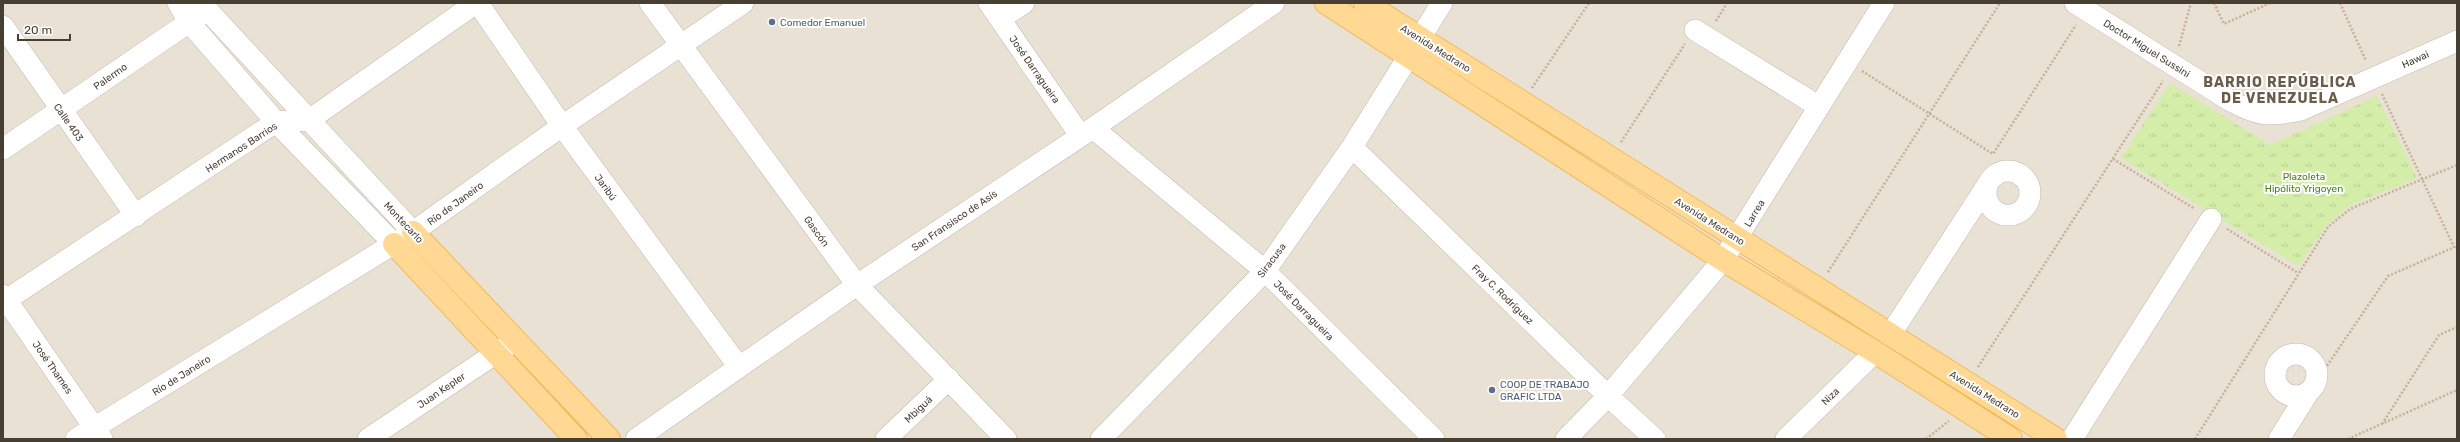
<svg xmlns="http://www.w3.org/2000/svg" width="2460" height="442" viewBox="0 0 2460 442" font-family="Rubik,sans-serif">
  <style>
    .residential { fill: #e9e1d3 }
    .grass { fill: url(#grass-tufts) }
    .lines { fill: none; stroke-linecap: round; stroke-linejoin: round }
    .minor-casing { stroke: #c4b9aa; stroke-width: 22 }
    .major-casing { stroke: #f1b857; stroke-width: 24 }
    .path { stroke: #c5b196; stroke-width: 2.5; stroke-dasharray: 2 2; stroke-linecap: butt }
    .minor { stroke: #fff; stroke-width: 21 }
    .major { stroke: #ffd994; stroke-width: 22 }
    .service-dot { fill: #5c6f8a; stroke: #fff; stroke-width: 1.5 }
    .labels { text-anchor: middle; stroke-width: 4; stroke-linejoin: round; paint-order: stroke }
    .service-label { font-size: 10px; fill: #4e5e75; stroke: #fff; text-anchor: start }
    .street-label { font-size: 10px; fill: #483f34; stroke: #fff }
    .park-label { font-size: 10px; fill: #4c8121; stroke: #fff }
    .district-label { font-size: 14px; font-weight: bold; letter-spacing: 1px; fill: #6c5c4a; stroke: #fff }
  </style>
  <defs>
    <pattern id="grass-tufts" width="24" height="20" patternUnits="userSpaceOnUse"><rect width="24" height="20" fill="#d4eea9"/><path d="M3 7l-1-3M5 7V3M7 7l1-3M15 17l-1-3M17 17v-4M19 17l1-3" fill="none" stroke="#b8cd92"/></pattern>
  </defs>
  <rect width="100%" height="100%" fill="#f5efe5"/>
  <!-- residential -->
  <path class="residential" d="M3,3h2454v436h-2454z"/>
  <!-- grass -->
  <path class="grass" d="M2170,83l100,62 107,-49 40,82 -69,28 -23,21 -27,39 -177,-108z"/>
  <g class="lines">
    <defs>
      <path id="minor" d="M178,3l11,19 87,100 118,122
        M201,3l212,229
        M478,3l84,123 177,241
        M650,3l207,282 149,154
        M989,3l91,132
        M2075,3l154,97c30,16 38,17 72,10l156,-69
        M1000,19l24,-16
        M3,26l133,190
        M1695,30l123,76
        M1093,128l172,143 169,168
        M1352,147l256,249 47,43
        M3,149l198,-135
        M1986 193a22 22 0 1 1 44 0a22 22 0 1 1-44 0Z
        M3,295l99,144
        M6,300l270,-178 33,-2 167,-117
        M1890,335l98,-151
        M2275 375a21 21 0 1 1 42 0a21 21 0 1 1-42 0Z
        M76,439l337,-207 149,-106 181,-123
        M368,439l146,-98
        M636,439l221,-154 236,-157 181,-125
        M886,439l63,-60
        M1101,439l164,-168 87,-124 90,-144
        M1566,439l42,-43 115,-136 161,-257
        M1786,439l89,-87
        M2072,439l139,-220
        M2279,439l29,-46"/>
      <path id="major" d="M1326,3l397,257 152,92 136,87
        M1365,3l691,436
        M413,232l196,207
        M394,244l182,195"/>
    </defs>
    <!-- minor casing -->
    <use href="#minor" class="minor-casing"/>
    <!-- major casing -->
    <use href="#major" class="major-casing"/>
    <!-- path -->
    <path class="path" d="M2214,3l10,21 46,-21
      M2340,3l26,58
      M1716,21l11,-18
      M2179,46l12,-43
      M1862,71l131,83 83,-129
      M1532,88l57,-85
      M2382,94l72,153
      M1621,142l64,-98
      M2113,159l82,50
      M2227,229l71,44
      M1828,272l172,-269
      M1978,367l185,-286
      M2318,379l70,-103 69,-30
      M2382,424l57,-89 18,-8
      M1926,439l23,-18
      M2195,439l133,-212 22,-18 107,-44
      M2348,439l109,-49"/>
    <!-- minor -->
    <use href="#minor" class="minor"/>
    <!-- major -->
    <use href="#major" class="major"/>
  </g>
  <!-- markers -->
  <g class="service-dot">
    <circle cx="772" cy="22" r="4"/>
    <circle cx="1492" cy="390" r="4"/>
  </g>
  <g class="labels">
    <!-- service labels -->
    <g class="service-label">
      <text x="780" y="26">Comedor Emanuel</text>
      <text x="1500" y="388">COOP DE TRABAJO<tspan x="1500" dy="12">GRAFIC LTDA</tspan></text>
    </g>
    <!-- street labels -->
    <g class="street-label">
      <text transform="translate(1436 48) rotate(32)" y="4">Avenida Medrano</text>
      <text transform="translate(2147 48) rotate(32)" y="4">Doctor Miguel Sussini</text>
      <text transform="translate(2415 59) rotate(-24)" y="4">Hawai</text>
      <text transform="translate(1035 69) rotate(55)" y="4">José Darragueira</text>
      <text transform="translate(110 76) rotate(-35)" y="4">Palermo</text>
      <text transform="translate(69 122) rotate(55)" y="4">Calle 403</text>
      <text transform="translate(241 147) rotate(-33)" y="4">Hermanos Barrios</text>
      <text transform="translate(606 187) rotate(54)" y="4">Jaribú</text>
      <text transform="translate(455 203) rotate(-36)" y="4">Río de Janeiro</text>
      <text transform="translate(1754 213) rotate(-59)" y="4">Larrea</text>
      <text transform="translate(954 220) rotate(-34)" y="4">San Fransisco de Asís</text>
      <text transform="translate(1710 221) rotate(32)" y="4">Avenida Medrano</text>
      <text transform="translate(404 222) rotate(47)" y="4">Montecarlo</text>
      <text transform="translate(817 231) rotate(54)" y="4">Gascón</text>
      <text transform="translate(1271 260) rotate(-53)" y="4">Siracusa</text>
      <text transform="translate(1503 294) rotate(44)" y="4">Fray C. Rodríguez</text>
      <text transform="translate(1304 310) rotate(45)" y="4">José Darragueira</text>
      <text transform="translate(53 367) rotate(55)" y="4">José Thames</text>
      <text transform="translate(181 375) rotate(-32)" y="4">Río de Janeiro</text>
      <text transform="translate(441 390) rotate(-34)" y="4">Juan Kepler</text>
      <text transform="translate(1985 394) rotate(32)" y="4">Avenida Medrano</text>
      <text transform="translate(1830 396) rotate(-44)" y="4">Niza</text>
      <text transform="translate(918 409) rotate(-44)" y="4">Mbiguá</text>
    </g>
    <!-- park labels -->
    <g class="park-label">
      <text x="2304" y="180">Plazoleta<tspan x="2304" dy="12">Hipólito Yrigoyen</tspan></text>
    </g>
    <!-- district labels -->
    <g class="district-label">
      <text x="2280" y="87">BARRIO REPÚBLICA<tspan x="2280" dy="16">DE VENEZUELA</tspan></text>
    </g>
  </g>
  <!-- border -->
  <rect width="2460" height="442" fill="none" stroke="#483f34" stroke-width="8"/>
  <!-- scale -->
  <path d="M18 34v6h52v-6" fill="none" stroke="#483f34" stroke-width="2"/>
  <text x="24" y="34" font-size="12" fill="#483f34" stroke="#ffffff" stroke-width="3" paint-order="stroke">20 m</text>
</svg>
